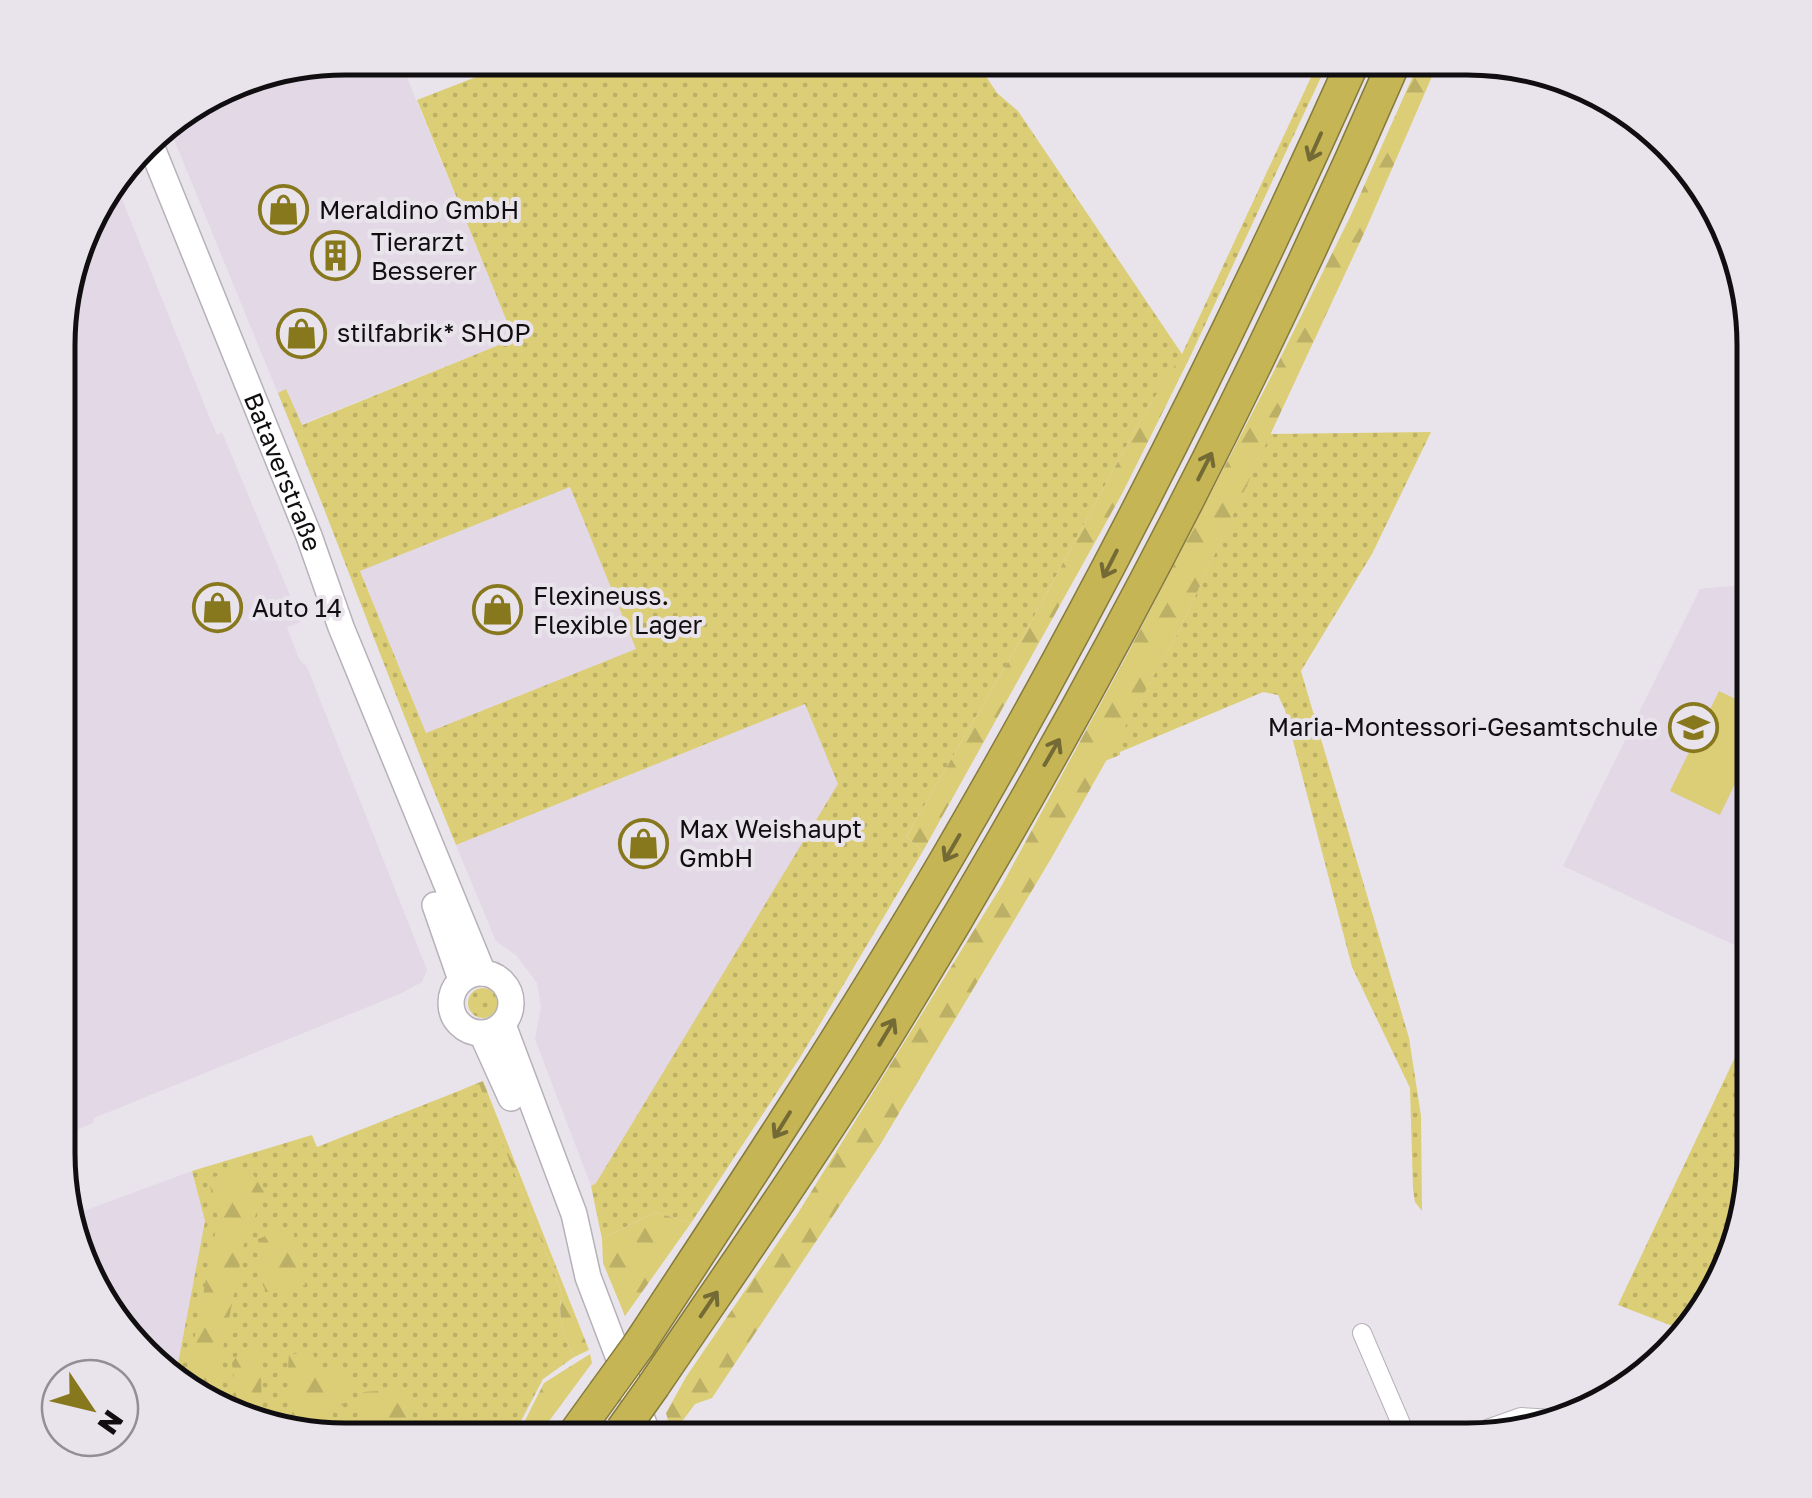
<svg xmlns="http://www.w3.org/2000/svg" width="1812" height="1498" viewBox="0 0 1812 1498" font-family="'Golos Text',sans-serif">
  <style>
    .built { fill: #e2d8e6 }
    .grass { fill: url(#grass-dots); fill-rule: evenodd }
    .forest { fill: url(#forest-firs) }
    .garden { fill: #dccd77 }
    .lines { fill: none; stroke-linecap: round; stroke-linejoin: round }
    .street-casing { stroke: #b6b1b8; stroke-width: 20 }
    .secondary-casing { stroke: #b6b1b8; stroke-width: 28 }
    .highway-casing { stroke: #867b3c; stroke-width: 35 }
    .street { stroke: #fff; stroke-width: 18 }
    .secondary { stroke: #fff; stroke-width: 25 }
    .highway { stroke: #c5b554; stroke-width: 32 }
    .highway-bridge-casing { stroke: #867b3c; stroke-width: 35; stroke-linecap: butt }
    .highway-bridge { stroke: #c5b554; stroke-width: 32 }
    .oneway { stroke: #746a35 }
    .labels { text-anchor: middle; stroke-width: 8; stroke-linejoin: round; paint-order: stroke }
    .poi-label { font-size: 25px; fill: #100e10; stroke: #e9e4eb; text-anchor: start }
    .street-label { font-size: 25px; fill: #100e10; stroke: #e9e4eb }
    .rim { fill: none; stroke: #100e10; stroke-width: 5 }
  </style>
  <defs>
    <pattern id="grass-dots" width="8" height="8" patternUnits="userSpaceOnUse" patternTransform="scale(2.5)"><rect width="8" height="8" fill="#dccd77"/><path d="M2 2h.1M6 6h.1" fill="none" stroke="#bcaf66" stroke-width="1.8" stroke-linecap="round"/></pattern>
    <pattern id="forest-firs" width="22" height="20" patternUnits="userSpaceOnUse" patternTransform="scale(2.5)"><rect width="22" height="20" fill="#dccd77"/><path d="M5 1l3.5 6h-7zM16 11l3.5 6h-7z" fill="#bcaf66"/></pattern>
  </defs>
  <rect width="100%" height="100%" fill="#e9e4eb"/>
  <!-- built -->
  <path class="built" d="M345,58h54l115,281 -222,89 -125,-306 85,-49z
    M114,179l92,230 11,26 5,-3 79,190 -14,5 12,32 8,8 120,303 -5,12 -20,11 -308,125 -1,5 -30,12 -5,-4 2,-824 36,-105z
    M570,487l67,162 -211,84 -66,-162z
    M1754,584v370l-191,-88 137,-277z
    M805,704l34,80 -243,399 -5,3 -56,-147 6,-32 -4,-24 -20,-27 -21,-15 -40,-96z
    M192,1171l13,50 -30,158 -33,-22 -55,-77 -17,-64z"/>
  <!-- grass -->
  <path class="grass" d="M525,58h449l23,35 21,18 164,243 138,-296h10l-141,301 -7,-4 -41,64 -111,205 -124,213 17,14 -122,205 -110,167 -36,-11 -53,27 -11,-53 5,-3 242,-399 -33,-80 -349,141c-62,-150 -117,-302 -178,-452l8,-4 16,36 212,-86 -97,-239zM570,487l66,162 -210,84 -66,-162z
    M1431,432l-59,122 -71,117 108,367 12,78 1,95 -7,-9 -2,-13 -3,-101 -58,-121 -67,-257 -7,-15 -15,-3 -143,60v3l-15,6 74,-130 91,-197z
    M468 1003a15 15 0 1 1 30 0a15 15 0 1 1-30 0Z
    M1754,1017v156l-29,107 -37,52 -70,-27z
    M479,1083l83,210c-5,24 1,42 12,64l-31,22 -32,61h-185l-92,-22 -59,-39 30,-158 -13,-50 120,-36 5,12z"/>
  <!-- forest -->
  <path class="forest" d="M1421,58h19l-75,173 -186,400 -127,226 -172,288 -168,253 -17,6 -23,31 -6,-22 20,-36 112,-164 204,-328 125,-230 145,-280 79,-160z
    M1182,354l7,5 -66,133 -200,359 -17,-14 124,-213 111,-205z
    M483,1081l106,269 -15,7c-11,-22 -17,-40 -12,-64l-83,-209 -18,6z
    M250,1169l15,25 -20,45 -33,164 -27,-17 33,-168 -10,-40z
    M655,1212l36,11 -66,93 -22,-53 -1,-24z
    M292,1226l13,59 -40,7 -7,-53z
    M239,1353h21l2,52 -24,3 -6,-45z
    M313,1353l7,21 26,-3 4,28 -48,35 -14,-3 -5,-5 14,-20 -10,-24 2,-28z
    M590,1354l2,9 -57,77h-20l29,-57z
    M396,1390l12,9 9,41h-63l9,-48z"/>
  <!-- garden -->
  <path class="garden" d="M1719,691l35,17v36l-34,71 -50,-24z"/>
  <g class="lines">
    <defs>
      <path id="street" d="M1362,1333l46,107
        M1456,1440l65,-23 49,3"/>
      <g id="secondary">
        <path id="s1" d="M148,138l161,398 32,91 142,346"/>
        <path d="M435,905l26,75"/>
        <circle cx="481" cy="1003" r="30"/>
        <path d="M503,1025l71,189 14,63 62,163"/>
        <path d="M482,1034l29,64"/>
      </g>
      <path id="highway" d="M638,1346c107,-162 214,-325 312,-493 150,-257 283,-523 405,-795
        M654,1385c72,-106 145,-210 213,-318 201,-323 378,-660 529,-1009
        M570,1440l34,-47"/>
    </defs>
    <!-- street casing -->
    <use href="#street" class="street-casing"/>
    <!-- secondary casing -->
    <use href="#secondary" class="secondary-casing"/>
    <!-- highway casing -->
    <use href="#highway" class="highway-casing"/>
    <!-- street -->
    <use href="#street" class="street"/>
    <!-- secondary -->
    <use href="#secondary" class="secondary"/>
    <!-- highway -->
    <use href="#highway" class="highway"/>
    <defs>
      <path id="highway-bridge" d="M604,1393l34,-47
        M622,1430l32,-45"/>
    </defs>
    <!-- highway-bridge casing -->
    <use href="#highway-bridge" class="highway-bridge-casing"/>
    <!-- highway-bridge -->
    <use href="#highway-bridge" class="highway-bridge"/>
  </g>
  <!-- one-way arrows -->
  <defs><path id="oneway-shaft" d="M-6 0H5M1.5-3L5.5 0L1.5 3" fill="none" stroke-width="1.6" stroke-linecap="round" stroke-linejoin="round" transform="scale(2.5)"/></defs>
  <g class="oneway">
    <use href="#oneway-shaft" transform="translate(1315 147) rotate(114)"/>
    <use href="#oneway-shaft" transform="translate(1205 466) rotate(-63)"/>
    <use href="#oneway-shaft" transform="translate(1110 564) rotate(117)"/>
    <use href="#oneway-shaft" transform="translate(1052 752) rotate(-60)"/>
    <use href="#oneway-shaft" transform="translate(952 848) rotate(120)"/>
    <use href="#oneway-shaft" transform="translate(887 1032) rotate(-59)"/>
    <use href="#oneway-shaft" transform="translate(782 1125) rotate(122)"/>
    <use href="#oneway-shaft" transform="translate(709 1304) rotate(-56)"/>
  </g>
  <!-- icons -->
  <defs>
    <symbol id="shop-ring" viewBox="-11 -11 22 22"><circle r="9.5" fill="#e9e4eb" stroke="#87781d" stroke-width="1.5"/><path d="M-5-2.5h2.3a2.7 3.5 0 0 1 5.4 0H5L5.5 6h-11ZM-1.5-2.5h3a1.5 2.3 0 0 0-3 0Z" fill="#87781d"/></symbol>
    <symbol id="building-ring" viewBox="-11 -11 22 22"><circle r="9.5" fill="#e9e4eb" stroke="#87781d" stroke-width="1.5"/><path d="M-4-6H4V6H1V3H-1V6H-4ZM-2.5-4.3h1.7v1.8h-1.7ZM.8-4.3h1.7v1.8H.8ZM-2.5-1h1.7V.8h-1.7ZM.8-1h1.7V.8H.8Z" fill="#87781d"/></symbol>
    <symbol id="school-ring" viewBox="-11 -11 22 22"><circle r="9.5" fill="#e9e4eb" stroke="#87781d" stroke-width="1.5"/><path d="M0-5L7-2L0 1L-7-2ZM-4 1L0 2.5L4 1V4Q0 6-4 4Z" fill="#87781d"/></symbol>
  </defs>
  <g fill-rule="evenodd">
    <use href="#shop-ring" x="256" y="182" width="55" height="55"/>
    <use href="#building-ring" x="308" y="228" width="55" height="55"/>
    <use href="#shop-ring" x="274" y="306" width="55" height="55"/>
    <use href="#shop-ring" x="190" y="580" width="55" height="55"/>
    <use href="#shop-ring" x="470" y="582" width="55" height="55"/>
    <use href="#school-ring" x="1666" y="700" width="55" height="55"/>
    <use href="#shop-ring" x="616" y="816" width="55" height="55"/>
  </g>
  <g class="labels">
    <!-- poi labels -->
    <g class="poi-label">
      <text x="319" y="219">Meraldino GmbH</text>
      <text x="371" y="251">Tierarzt<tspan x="371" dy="29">Besserer</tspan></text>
      <text x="337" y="342">stilfabrik* SHOP</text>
      <text x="533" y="605">Flexineuss.<tspan x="533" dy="29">Flexible Lager</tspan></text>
      <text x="252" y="617">Auto 14</text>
      <text x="1658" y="736" text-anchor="end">Maria-Montessori-Gesamtschule</text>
      <text x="679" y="838">Max Weishaupt<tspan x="679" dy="29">GmbH</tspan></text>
    </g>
    <!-- street labels -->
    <g class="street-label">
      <text dy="9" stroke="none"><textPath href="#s1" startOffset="360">Bataverstraße</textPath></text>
    </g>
  </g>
  <!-- crop -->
  <path d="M0 0H1812V1498H0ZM345 75H1467A270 270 0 0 1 1737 345V1153A270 270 0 0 1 1467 1423H345A270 270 0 0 1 75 1153V345A270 270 0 0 1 345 75Z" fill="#e9e4eb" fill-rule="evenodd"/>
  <path class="rim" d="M345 75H1467A270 270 0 0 1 1737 345V1153A270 270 0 0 1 1467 1423H345A270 270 0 0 1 75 1153V345A270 270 0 0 1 345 75Z"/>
  <!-- north arrow -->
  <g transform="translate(90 1408) rotate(125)"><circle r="48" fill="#e9e4eb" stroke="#928e93" stroke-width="2.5"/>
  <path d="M0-8L18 38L0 25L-18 38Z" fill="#87781d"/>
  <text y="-15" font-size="28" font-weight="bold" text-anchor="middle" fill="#100e10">N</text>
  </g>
</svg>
